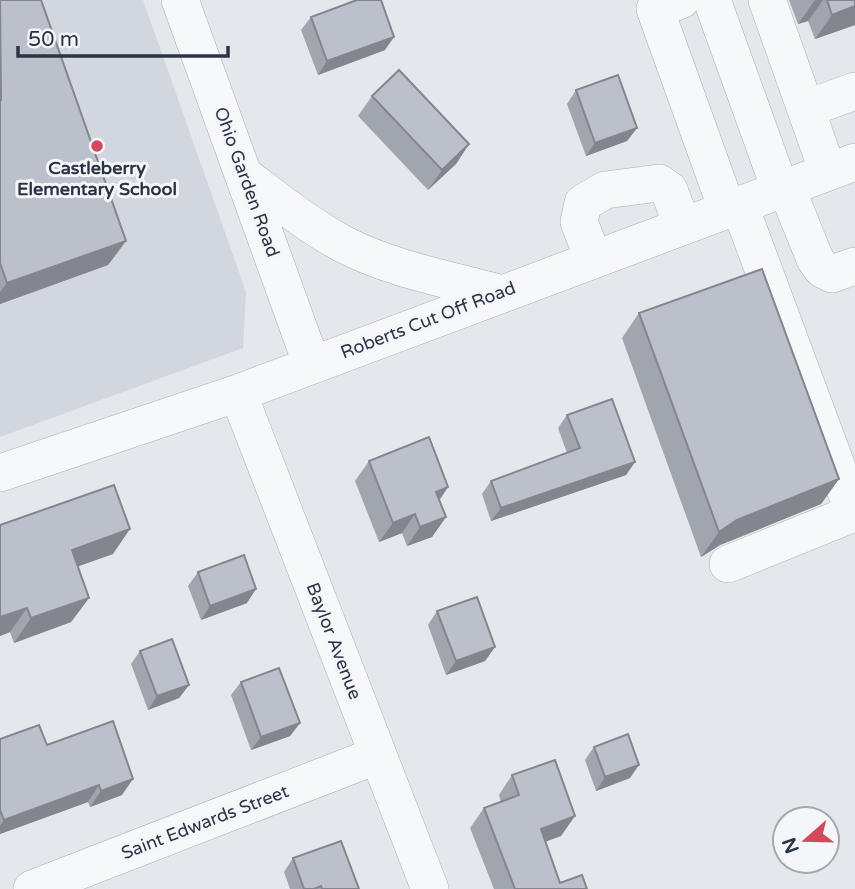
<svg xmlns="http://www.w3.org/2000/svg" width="855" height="889" viewBox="0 0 855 889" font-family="'Varela Round',sans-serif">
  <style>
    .built { fill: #d2d6de }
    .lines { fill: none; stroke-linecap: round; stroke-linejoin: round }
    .minor-casing { stroke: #a9aeb7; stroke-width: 38 }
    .minor { stroke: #f7f8fa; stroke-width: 37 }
    .wall { fill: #a1a5ae }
    .shaded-wall { fill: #83868d }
    .building { fill: #bbc0ca; stroke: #83868d; stroke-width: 2 }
    .poi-dot { fill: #d1495b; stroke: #f4f6f9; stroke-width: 2.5 }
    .labels { text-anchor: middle; stroke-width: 6; stroke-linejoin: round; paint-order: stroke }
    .poi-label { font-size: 18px; font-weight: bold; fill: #2b3445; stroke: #f4f6f9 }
    .street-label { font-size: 18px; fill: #2b3445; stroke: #f4f6f9 }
  </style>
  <rect width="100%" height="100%" fill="#e4e7ec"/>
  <!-- built -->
  <path class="built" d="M0,0h143l103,292 -3,56 -243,89z"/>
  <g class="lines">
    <defs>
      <path id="minor" d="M180,0l132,365
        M681,0l-26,9 72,200
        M712,0l68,189
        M767,0l61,172
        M808,108l47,-17
        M245,176c32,24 63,49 98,68 48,25 104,35 155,49
        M786,187l29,72 7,10 10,5 23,-8
        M593,258l-14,-36 4,-19 22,-13 54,-7 10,7 13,35
        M238,393l192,496
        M0,473l238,-80 617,-231
        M728,564l126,-51 -115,-309
        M32,889l346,-134"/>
    </defs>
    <!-- minor casing -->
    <use href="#minor" class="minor-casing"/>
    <!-- minor -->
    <use href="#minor" class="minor"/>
  </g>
  <!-- wall -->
  <path class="wall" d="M0,0l126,241 -18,24 -108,39z
    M789,0h66v25l-40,14 -7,-18 -10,3z
    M311,17l74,33 -67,25 -17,-45z
    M576,90l61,38 -10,13 -41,15 -19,-52z
    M372,96l97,48 -13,20 -28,26 -70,-74z
    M639,313l200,166 -18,25 -101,41 -19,12 -79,-219z
    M567,415l68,47 -9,13 -135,46 -9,-27 9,-13 76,-28 -9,-25z
    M369,461l79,26 -9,13 7,17 -14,20 -25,9 -5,-13 -23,9 -24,-61z
    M0,525l113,29 -36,12 12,32 -18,24 -57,21 -4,-11 -10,4z
    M198,572l49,31 -46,17 -13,-34z
    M437,611l58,36 -10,14 -39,14 -18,-50z
    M140,651l49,34 -10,13 -31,12 -17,-46z
    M241,682l59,41 -10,13 -39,14 -20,-55z
    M0,739l47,6 75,50 -32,12 -2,-5 -88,32z
    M594,747l36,31 -34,13 -11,-31z
    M512,775l49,61 -16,6 15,41 27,6h-93l-24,-61 14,-20 17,-6 -2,-7z
    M293,858l66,31h-69l-6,-17z"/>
  <!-- shaded-wall -->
  <path class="shaded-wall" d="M815,0h8l-15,21 -10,3z
    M855,6v19l-40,14 17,-24z
    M394,37l-9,13 -67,25 9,-14z
    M637,128l-10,13 -41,15 9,-13z
    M469,144l-13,20 -28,26 14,-20z
    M126,241l-18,24 -108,39v-12l7,-9z
    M635,462l-9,13 -135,46 10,-13z
    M839,479l-18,25 -101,41 -19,12 18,-25 18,-12z
    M448,487l-13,20 1,-15z
    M415,514l-13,19 -23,9 14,-19z
    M446,517l-14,20 -25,9 13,-19z
    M130,529l-17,25 -59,21 18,-25z
    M256,589l-9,14 -46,17 9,-14z
    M89,598l-18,24 -57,21 17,-25z
    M27,608l-17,24 -10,4v-19z
    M495,647l-10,14 -39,14 10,-14z
    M189,685l-10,13 -31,12 9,-14z
    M300,723l-10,13 -39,14 10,-13z
    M639,765l-9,13 -34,13 9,-14z
    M133,779l-11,16 -32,12 11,-16z
    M99,785l-11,17 -88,32v-8l4,-6z
    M575,816l-14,20 -34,12 14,-19z"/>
  <!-- building -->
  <path class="building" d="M0,0h41l85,241 -119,42 -7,-20v-162l1,-1z
    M357,0h24l13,37 -67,24 -16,-44z
    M827,0h28v6l-23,9z
    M399,70l70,74 -27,26 -70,-74z
    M618,75l19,53 -42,15 -19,-53z
    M762,269l77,210 -102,41 -18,12 -80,-219z
    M612,399l23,63 -134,46 -10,-27 89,-33 -13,-33z
    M429,437l19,50 -12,5 10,25 -26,10 -5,-13 -22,9 -24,-62z
    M114,485l16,44 -58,21 17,48 -58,20 -4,-10 -27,9v-92z
    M244,555l12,34 -46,17 -12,-34z
    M477,597l18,50 -39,14 -19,-50z
    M172,639l17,46 -32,11 -17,-45z
    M279,668l21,55 -39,14 -20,-55z
    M113,721l20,58 -32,12 -2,-6 -95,35 -4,-10v-71l39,-14 8,20z
    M628,734l11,31 -34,12 -11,-30z
    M555,760l20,56 -34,13 19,54 22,-8 5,14h-72l-31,-81 35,-13 -7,-20z
    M341,841l18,48h-37l-1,-3 -7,3h-10l-11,-31z"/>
  <!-- markers -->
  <circle class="poi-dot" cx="97" cy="146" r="7"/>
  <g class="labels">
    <!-- poi labels -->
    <g class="poi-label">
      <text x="97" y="174">Castleberry<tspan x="97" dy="21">Elementary School</tspan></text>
    </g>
    <!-- street labels -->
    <g class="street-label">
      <text transform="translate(247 182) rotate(70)" y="6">Ohio Garden Road</text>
      <text transform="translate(428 320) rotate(-21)" y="6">Roberts Cut Off Road</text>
      <text transform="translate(334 641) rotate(69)" y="6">Baylor Avenue</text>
      <text transform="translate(205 822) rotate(-21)" y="6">Saint Edwards Street</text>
    </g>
  </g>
  <!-- north arrow -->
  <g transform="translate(806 840) rotate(250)"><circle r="33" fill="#f4f6f9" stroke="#a4a8b1" stroke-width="2"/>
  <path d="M0-5L12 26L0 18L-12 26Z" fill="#d1495b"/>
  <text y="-10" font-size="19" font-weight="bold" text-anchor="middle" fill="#2b3445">N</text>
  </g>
  <!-- scale -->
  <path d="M18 46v10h210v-10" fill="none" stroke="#2b3445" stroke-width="3.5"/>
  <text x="28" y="46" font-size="21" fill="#2b3445" stroke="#f4f6f9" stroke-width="5" paint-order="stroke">50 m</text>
</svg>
